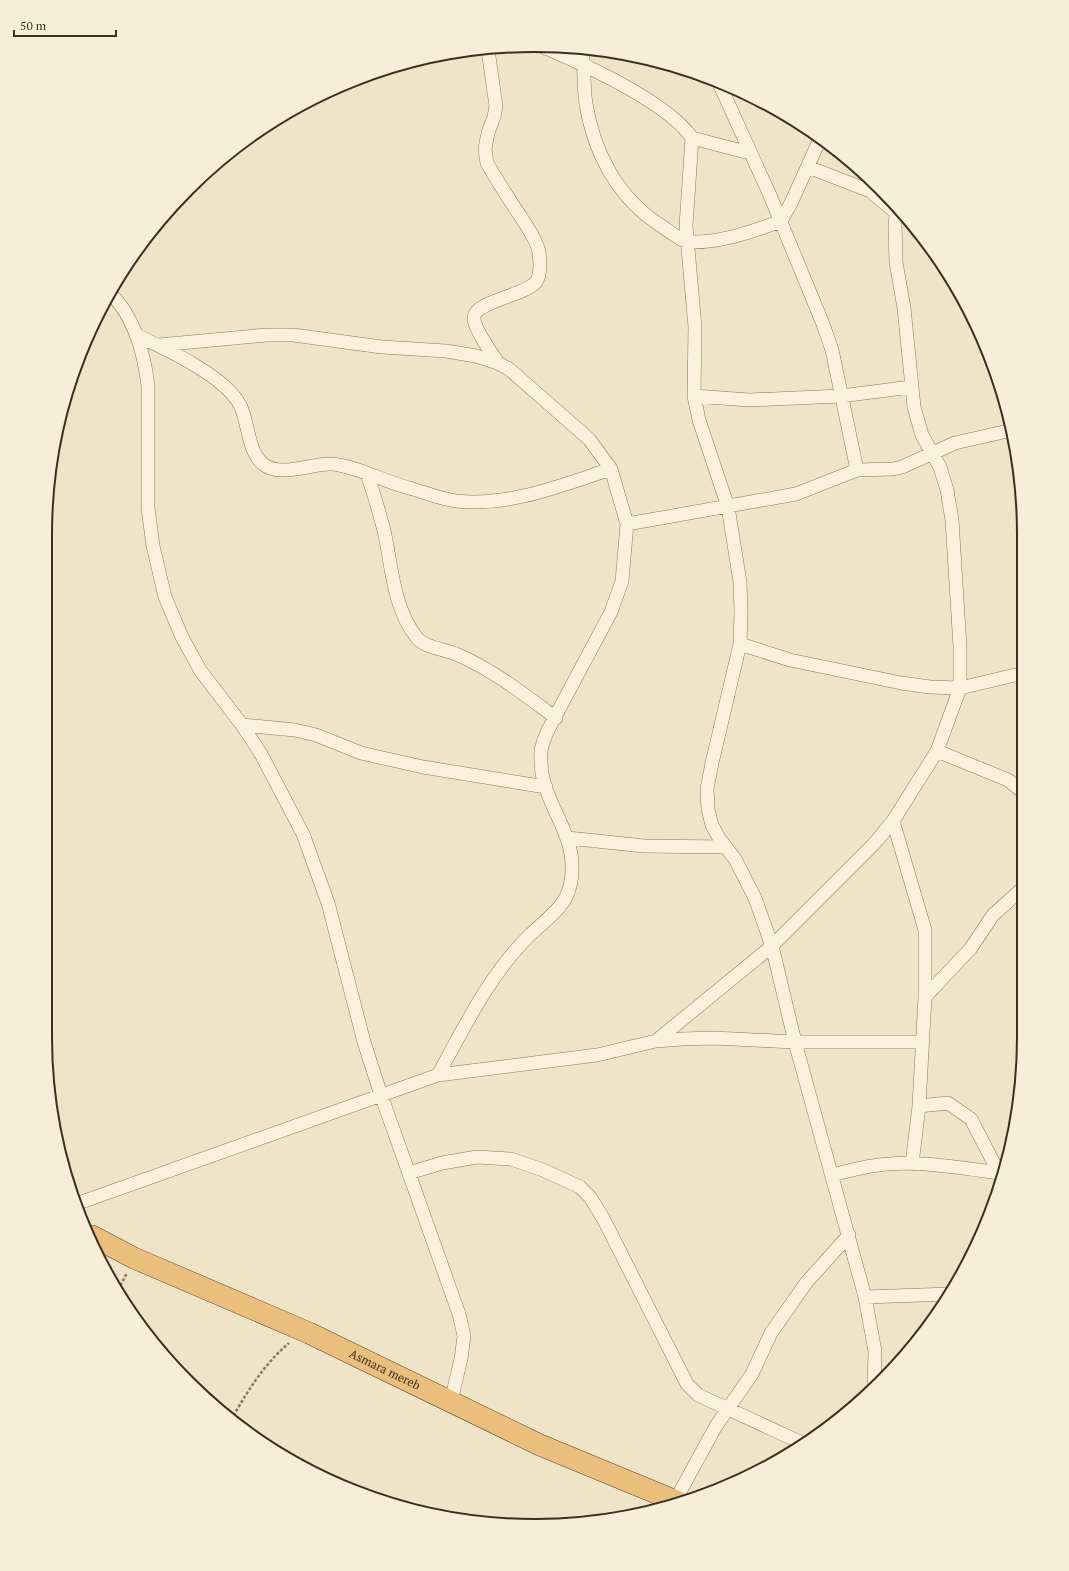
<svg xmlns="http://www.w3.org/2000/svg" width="1069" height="1571" viewBox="0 0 1069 1571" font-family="'PT Serif',serif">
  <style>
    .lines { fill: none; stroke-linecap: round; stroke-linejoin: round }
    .minor-casing { stroke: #8d765c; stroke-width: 14 }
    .trunk-casing { stroke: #5b4430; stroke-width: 22 }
    .path { stroke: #8d765c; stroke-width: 2.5; stroke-dasharray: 3 2; stroke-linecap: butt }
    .minor { stroke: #faf1dc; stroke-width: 13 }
    .trunk { stroke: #eabe7c; stroke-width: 21 }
    .labels { text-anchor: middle; stroke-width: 4; stroke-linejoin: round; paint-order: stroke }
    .street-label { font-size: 12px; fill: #3d2e20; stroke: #f7eed8 }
    .rim { fill: none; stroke: #3d2e20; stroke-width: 2 }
  </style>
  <rect width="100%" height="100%" fill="#f0e4c8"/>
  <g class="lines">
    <defs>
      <path id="minor" d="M539,45c42,18 128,56 153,93l-6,88 9,101 -1,69 5,24 29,87 12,75 1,30 -1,32 -28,119 -5,26 1,20 4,16 7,13 16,21 20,39 17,48 23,96 70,255 10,54 -1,36
        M488,50l8,56 -2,11 -6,16 -3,16 2,14c10,18 22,36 34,54 6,10 16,23 18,35 1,8 2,23 -3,30 -12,14 -60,19 -62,35 -1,11 18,36 24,46
        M582,50c3,18 1,36 4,54 8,49 32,94 74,121 8,5 20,16 29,17 31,1 63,-10 92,-21l10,-18 29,-64
        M718,81l51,112 54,131 9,26 25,120
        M692,138l58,15
        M808,167l62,24 25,21
        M111,294c24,24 33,58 37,92v122l5,38 12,51 17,40 18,33 42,55 19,29 42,80 25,69 36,139 17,53 78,219 5,22 -3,23 -10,42
        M136,335c30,14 89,41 104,70 9,18 7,45 23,59 17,14 49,-1 68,0 22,1 55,18 78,24 15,4 31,11 47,13 53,6 106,-16 155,-32
        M159,345l107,-10h27l89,12 64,4 30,5 22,7 11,6 80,70 22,30 16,55 -5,57 -11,31 -63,118c-2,5 -5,11 -6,17 -2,4 -1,10 -1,15 1,45 41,74 29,124 -5,22 -24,33 -39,48 -41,39 -66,92 -93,141
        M694,396l55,4 92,-4 70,-9
        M367,474c7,20 13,40 18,61 7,35 9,74 32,103 8,10 28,11 39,16 36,15 69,41 100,64
        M627,524l169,-30 61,-24 36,-1 9,-2 53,-24 57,-13
        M740,644l50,16 111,23 29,4 30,1 64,-15
        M242,725l53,5 21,5 45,18 62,14 123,20
        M937,751l71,29 16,13
        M893,821l32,109v67l-6,109 -7,58
        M568,838l76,8 82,1
        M925,997l46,-49 22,-33 31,-28
        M656,1041l116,-95 102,-102 19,-23 44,-70 23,-63v-41l-8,-127 -5,-30 -7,-23 -18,-32 -8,-28 -10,-99 -8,-46 -1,-38 2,-16
        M919,1106l29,-3 23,16 29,56
        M409,1173l33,-10 35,-6 34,2 32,11 37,17 10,10 13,21 84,166 11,11 104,48
        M832,1175c19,-5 37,-10 57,-11 33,-3 79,5 111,9
        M76,1204l362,-129 159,-20 59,-14 26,-2 32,-1 81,4h127
        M865,1297l85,-3
        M675,1501l41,-75 36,-52 19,-41 35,-50 43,-48"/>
      <g id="trunk">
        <path id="s1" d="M92,1236l42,22 175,75 231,112 138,57"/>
      </g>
    </defs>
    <!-- minor casing -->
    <use href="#minor" class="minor-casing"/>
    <!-- trunk casing -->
    <use href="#trunk" class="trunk-casing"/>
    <!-- path -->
    <path class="path" d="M118,1290l9,-17
      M231,1420c16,-28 33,-56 58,-77"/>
    <!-- minor -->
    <use href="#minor" class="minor"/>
    <!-- trunk -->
    <use href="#trunk" class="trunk"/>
  </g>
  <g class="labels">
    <!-- street labels -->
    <g class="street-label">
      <text dy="4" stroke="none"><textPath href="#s1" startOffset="322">Asmara mereb</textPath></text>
    </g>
  </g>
  <!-- crop -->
  <path d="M0 0H1069V1571H0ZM534 52H535A482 482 0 0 1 1017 534V1037A482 482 0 0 1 535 1519H534A482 482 0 0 1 52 1037V534A482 482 0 0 1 534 52Z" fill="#f7eed8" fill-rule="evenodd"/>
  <path class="rim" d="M534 52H535A482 482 0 0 1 1017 534V1037A482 482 0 0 1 535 1519H534A482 482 0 0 1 52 1037V534A482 482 0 0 1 534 52Z"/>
  <!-- scale -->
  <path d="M14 30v6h102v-6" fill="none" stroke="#3d2e20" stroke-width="2"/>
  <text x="20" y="30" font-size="12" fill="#3d2e20" stroke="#f7eed8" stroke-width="3" paint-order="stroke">50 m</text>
</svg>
